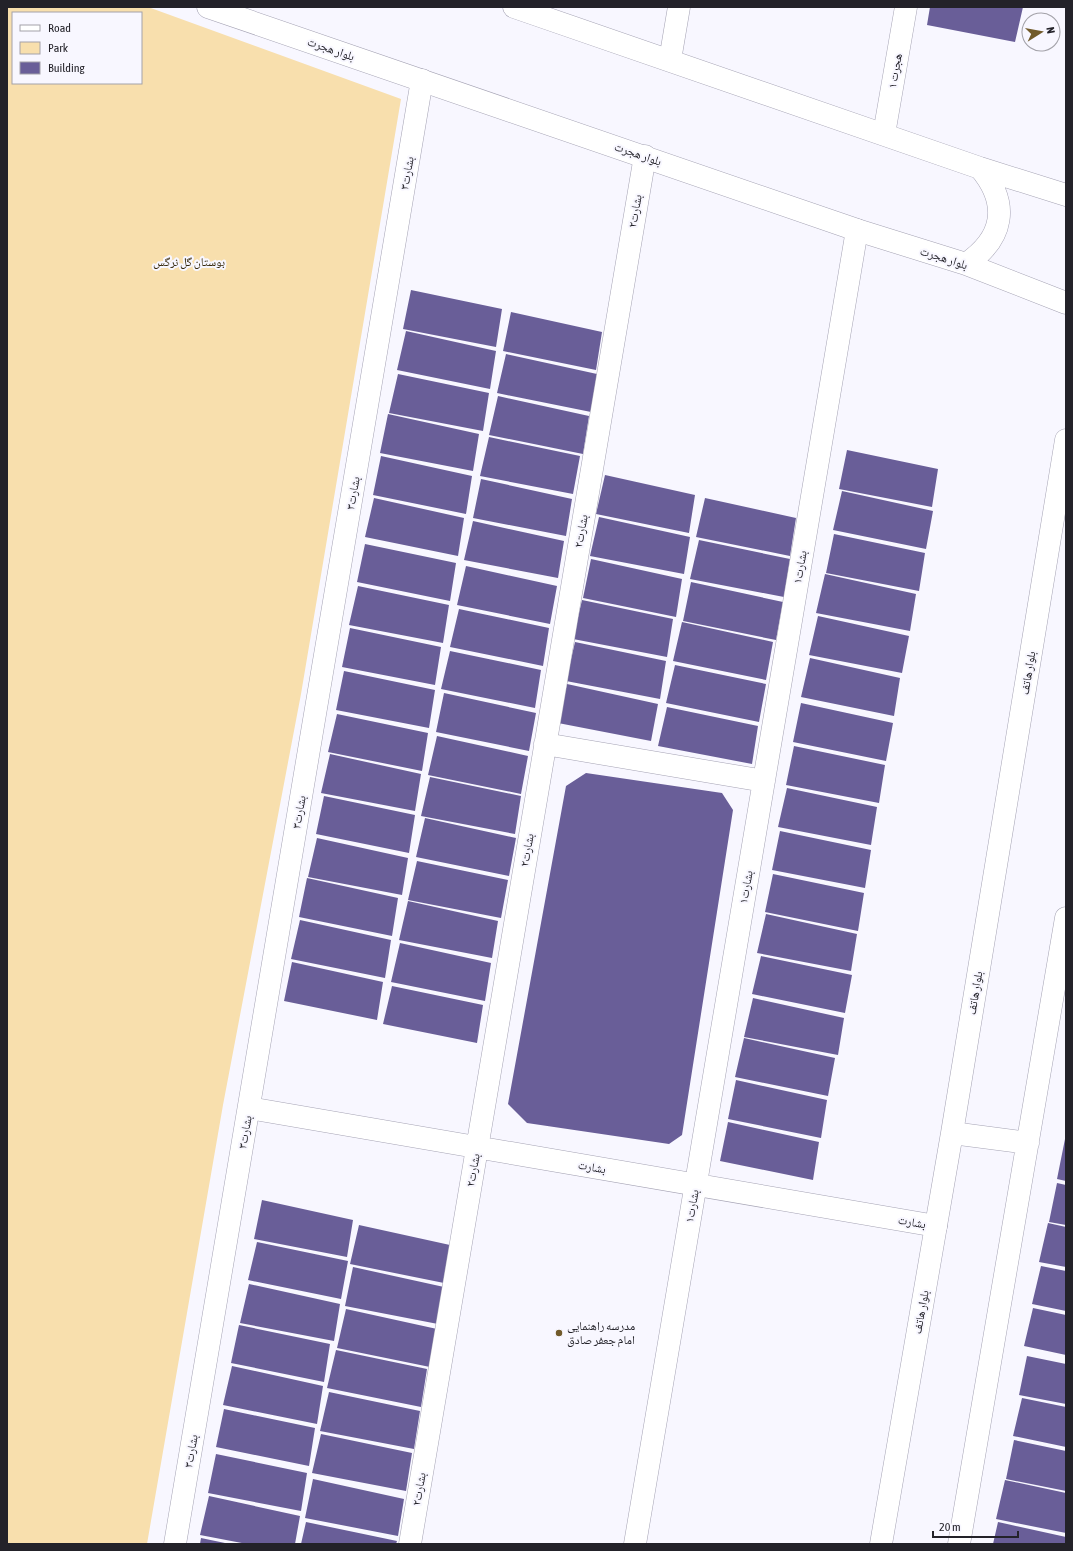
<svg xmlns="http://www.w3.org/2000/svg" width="1073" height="1551" viewBox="0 0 1073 1551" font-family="'Asap Condensed','Noto Naskh Arabic',sans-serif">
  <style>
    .green { fill: #f8dfad; fill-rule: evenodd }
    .building { fill: #695e98 }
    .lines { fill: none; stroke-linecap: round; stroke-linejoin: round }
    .minor-casing { stroke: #a5a3b4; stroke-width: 23 }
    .secondary-casing { stroke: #a5a3b4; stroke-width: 23 }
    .minor { stroke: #fff; stroke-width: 22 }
    .secondary { stroke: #fff; stroke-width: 22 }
    .poi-dot { fill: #715a2a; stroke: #f8f7ff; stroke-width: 1.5 }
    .labels { text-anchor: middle; stroke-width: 4; stroke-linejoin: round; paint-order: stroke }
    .street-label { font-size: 12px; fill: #232229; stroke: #f8f7ff }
    .park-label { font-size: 12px; fill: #37290c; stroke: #f8f7ff }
    .poi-label { font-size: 12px; fill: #232229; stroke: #f8f7ff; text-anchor: start }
  </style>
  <rect width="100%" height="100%" fill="#f8f7ff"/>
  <!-- green -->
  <path class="green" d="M7,7h141l253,92 -100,595 -78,411 -76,439h-140zM13,13h128v70h-128z"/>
  <!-- building -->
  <path class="building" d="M930,7h93l-8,35 -88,-17z
    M411,290l91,19 -6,38 -93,-18z
    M511,312l91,20 -6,38 -93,-19z
    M406,331l90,20 -6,38 -93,-19z
    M506,354l91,20 -6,38 -94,-19z
    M398,374l91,19 -6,38 -94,-18z
    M498,396l91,20 -6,38 -94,-19z
    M388,414l91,20 -6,37 -93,-18z
    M489,437l91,19 -7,38 -93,-18z
    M847,450l91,19 -6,38 -93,-18z
    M381,456l91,20 -6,38 -93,-19z
    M605,475l90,20 -6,38 -93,-19z
    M481,479l91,20 -6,37 -93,-18z
    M842,491l91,20 -7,38 -93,-19z
    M374,498l90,20 -6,38 -93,-19z
    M705,498l91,20 -6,38 -94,-19z
    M599,517l91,20 -6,37 -94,-18z
    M473,521l91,20 -6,37 -94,-18z
    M834,534l91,19 -6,38 -93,-18z
    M699,540l91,19 -6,38 -94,-18z
    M365,544l91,19 -6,38 -93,-19z
    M591,559l91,20 -6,38 -93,-19z
    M466,566l91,20 -7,38 -93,-19z
    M825,574l91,20 -6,37 -94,-18z
    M691,582l92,20 -7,38 -93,-19z
    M358,586l91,19 -6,38 -94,-18z
    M582,600l91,19 -6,38 -94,-18z
    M459,609l90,19 -6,38 -93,-19z
    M818,616l91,20 -7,37 -93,-18z
    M682,622l91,20 -7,38 -93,-19z
    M350,628l91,19 -6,38 -93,-18z
    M575,642l91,19 -6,38 -94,-18z
    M450,651l91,19 -6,38 -94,-19z
    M810,658l90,20 -6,38 -93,-19z
    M675,665l91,19 -7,38 -93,-19z
    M344,671l91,19 -6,38 -93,-18z
    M567,684l91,20 -7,37 -93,-18z
    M444,693l92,20 -7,38 -93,-19z
    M801,703l92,20 -7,38 -93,-19z
    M667,707l91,19 -6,38 -94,-18z
    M337,714l91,19 -6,38 -94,-19z
    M437,736l91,20 -7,38 -93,-19z
    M794,746l91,19 -6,38 -93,-18z
    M330,754l91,20 -6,37 -94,-18z
    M586,773l136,20 11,17 -51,325 -13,9 -142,-21 -19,-19 58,-318z
    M430,777l91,19 -6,38 -94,-18z
    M787,788l90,19 -6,38 -93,-18z
    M324,796l91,19 -6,38 -93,-19z
    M425,818l91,20 -7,38 -93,-19z
    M780,831l91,19 -6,38 -93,-18z
    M317,838l91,20 -6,37 -94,-18z
    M417,861l91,19 -7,38 -93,-18z
    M773,874l91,19 -6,38 -93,-19z
    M307,878l91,20 -6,38 -93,-19z
    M408,901l90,20 -6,37 -93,-18z
    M766,914l91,20 -6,37 -94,-18z
    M300,920l91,20 -6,38 -94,-19z
    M400,943l91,20 -6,38 -94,-19z
    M761,956l91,19 -7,38 -93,-19z
    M292,962l91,20 -6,38 -93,-19z
    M392,986l91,19 -6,38 -94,-19z
    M753,998l91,20 -6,37 -94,-18z
    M744,1038l91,20 -7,38 -93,-19z
    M736,1080l91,20 -6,38 -93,-19z
    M728,1122l91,20 -6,38 -93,-19z
    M1065,1139l1,1v41l-9,-2z
    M1057,1183l9,2v40l-17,-3z
    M262,1200l91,20 -6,37 -93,-18z
    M1048,1223l18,4v40l-27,-5z
    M359,1225l91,20 -6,38 -94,-19z
    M257,1242l91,19 -7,38 -93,-19z
    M1041,1266l25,5v40l-34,-7z
    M353,1267l91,20 -6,37 -93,-18z
    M249,1284l91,20 -6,37 -94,-18z
    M1033,1308l33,7v40l-42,-9z
    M346,1309l91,20 -7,38 -93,-19z
    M239,1325l91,19 -6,38 -93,-19z
    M336,1350l91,19 -6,38 -94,-19z
    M1027,1356l39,8v40l-47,-9z
    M232,1366l91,20 -6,38 -94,-19z
    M329,1392l91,19 -6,38 -94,-18z
    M1022,1398l44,9v40l-53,-11z
    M224,1409l91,19 -6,38 -93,-19z
    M321,1434l91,19 -6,38 -94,-18z
    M1014,1440l52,11v40l-60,-12z
    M216,1454l91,19 -6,38 -93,-18z
    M313,1479l91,20 -6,37 -93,-18z
    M1005,1480l61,13v40l-70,-14z
    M209,1496l91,20 -5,28h-48l-47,-9z
    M306,1522l91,19 -1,3h-95z
    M998,1522l68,15v7h-73z
    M201,1538l24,5v1h-25z"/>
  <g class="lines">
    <defs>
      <path id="minor" d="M670,60l9,-53
        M884,134l22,-127
        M545,744l219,37
        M249,1108l687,118
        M175,1544l247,-1464
        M410,1544l235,-1388
        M635,1544l222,-1314"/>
      <path id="secondary" d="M208,7l649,223 109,34 100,39
        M514,7l466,161 86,27
        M966,264c38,-26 44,-60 14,-96
        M952,1133l76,10
        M881,1544l71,-411 114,-693
        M959,1544l107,-626"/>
    </defs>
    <!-- minor casing -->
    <use href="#minor" class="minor-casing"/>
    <!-- secondary casing -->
    <use href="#secondary" class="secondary-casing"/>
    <!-- minor -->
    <use href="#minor" class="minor"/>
    <!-- secondary -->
    <use href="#secondary" class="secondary"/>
  </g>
  <!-- markers -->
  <circle class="poi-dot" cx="559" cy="1333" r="4"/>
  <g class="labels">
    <!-- street labels -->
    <g class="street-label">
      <text transform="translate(331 49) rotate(19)" y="4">بلوار هجرت</text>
      <text transform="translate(895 71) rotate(-80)" y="4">هجرت ۱</text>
      <text transform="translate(638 154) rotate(19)" y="4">بلوار هجرت</text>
      <text transform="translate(407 173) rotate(-80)" y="4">بشارت۳</text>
      <text transform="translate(635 211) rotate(-80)" y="4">بشارت۲</text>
      <text transform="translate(944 258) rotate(18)" y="4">بلوار هجرت</text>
      <text transform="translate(353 493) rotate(-80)" y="4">بشارت۳</text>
      <text transform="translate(581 531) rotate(-80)" y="4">بشارت۲</text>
      <text transform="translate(800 567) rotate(-80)" y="4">بشارت۱</text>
      <text transform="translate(1028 673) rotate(-81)" y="4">بلوار هاتف</text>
      <text transform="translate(299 812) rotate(-80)" y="4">بشارت۳</text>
      <text transform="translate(527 850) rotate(-80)" y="4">بشارت۲</text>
      <text transform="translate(746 887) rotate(-80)" y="4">بشارت۱</text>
      <text transform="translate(975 993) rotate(-81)" y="4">بلوار هاتف</text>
      <text transform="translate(245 1132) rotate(-80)" y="4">بشارت۳</text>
      <text transform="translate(592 1167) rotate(10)" y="4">بشارت</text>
      <text transform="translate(473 1170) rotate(-80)" y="4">بشارت۲</text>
      <text transform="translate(692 1206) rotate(-80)" y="4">بشارت۱</text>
      <text transform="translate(912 1222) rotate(10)" y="4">بشارت</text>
      <text transform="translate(921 1312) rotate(-80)" y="4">بلوار هاتف</text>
      <text transform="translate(191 1451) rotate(-80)" y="4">بشارت۳</text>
      <text transform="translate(419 1489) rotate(-80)" y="4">بشارت۲</text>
    </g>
    <!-- park labels -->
    <g class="park-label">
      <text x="189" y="266">بوستان گل نرگس</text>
    </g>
    <!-- poi labels -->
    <g class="poi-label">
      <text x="567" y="1330">مدرسه راهنمایی<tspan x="567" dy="14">امام جعفر صادق</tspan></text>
    </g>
  </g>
  <!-- border -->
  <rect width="1073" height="1551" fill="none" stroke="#232229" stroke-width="16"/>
  <!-- legend -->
  <rect x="12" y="12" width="130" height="72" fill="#f8f7ff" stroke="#a3a2a9"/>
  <rect x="20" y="25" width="20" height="6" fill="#ffffff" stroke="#a3a2a9"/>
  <text x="48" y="32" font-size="12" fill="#232229">Road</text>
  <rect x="20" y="42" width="20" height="12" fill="#f8dfad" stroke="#a3a2a9"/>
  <text x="48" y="52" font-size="12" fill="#232229">Park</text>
  <rect x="20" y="62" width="20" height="12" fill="#695e98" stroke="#a3a2a9"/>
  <text x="48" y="72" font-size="12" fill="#232229">Building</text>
  <!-- north arrow -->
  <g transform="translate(1041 32) rotate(79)"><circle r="19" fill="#f8f7ff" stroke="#a3a2a9"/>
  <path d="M0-3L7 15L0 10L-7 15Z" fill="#715a2a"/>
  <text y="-6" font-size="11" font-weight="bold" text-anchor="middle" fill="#232229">N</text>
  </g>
  <!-- scale -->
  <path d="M933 1531v6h85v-6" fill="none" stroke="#232229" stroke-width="2"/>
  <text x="939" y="1531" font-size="12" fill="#232229" stroke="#f8f7ff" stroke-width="3" paint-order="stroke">20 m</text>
</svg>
